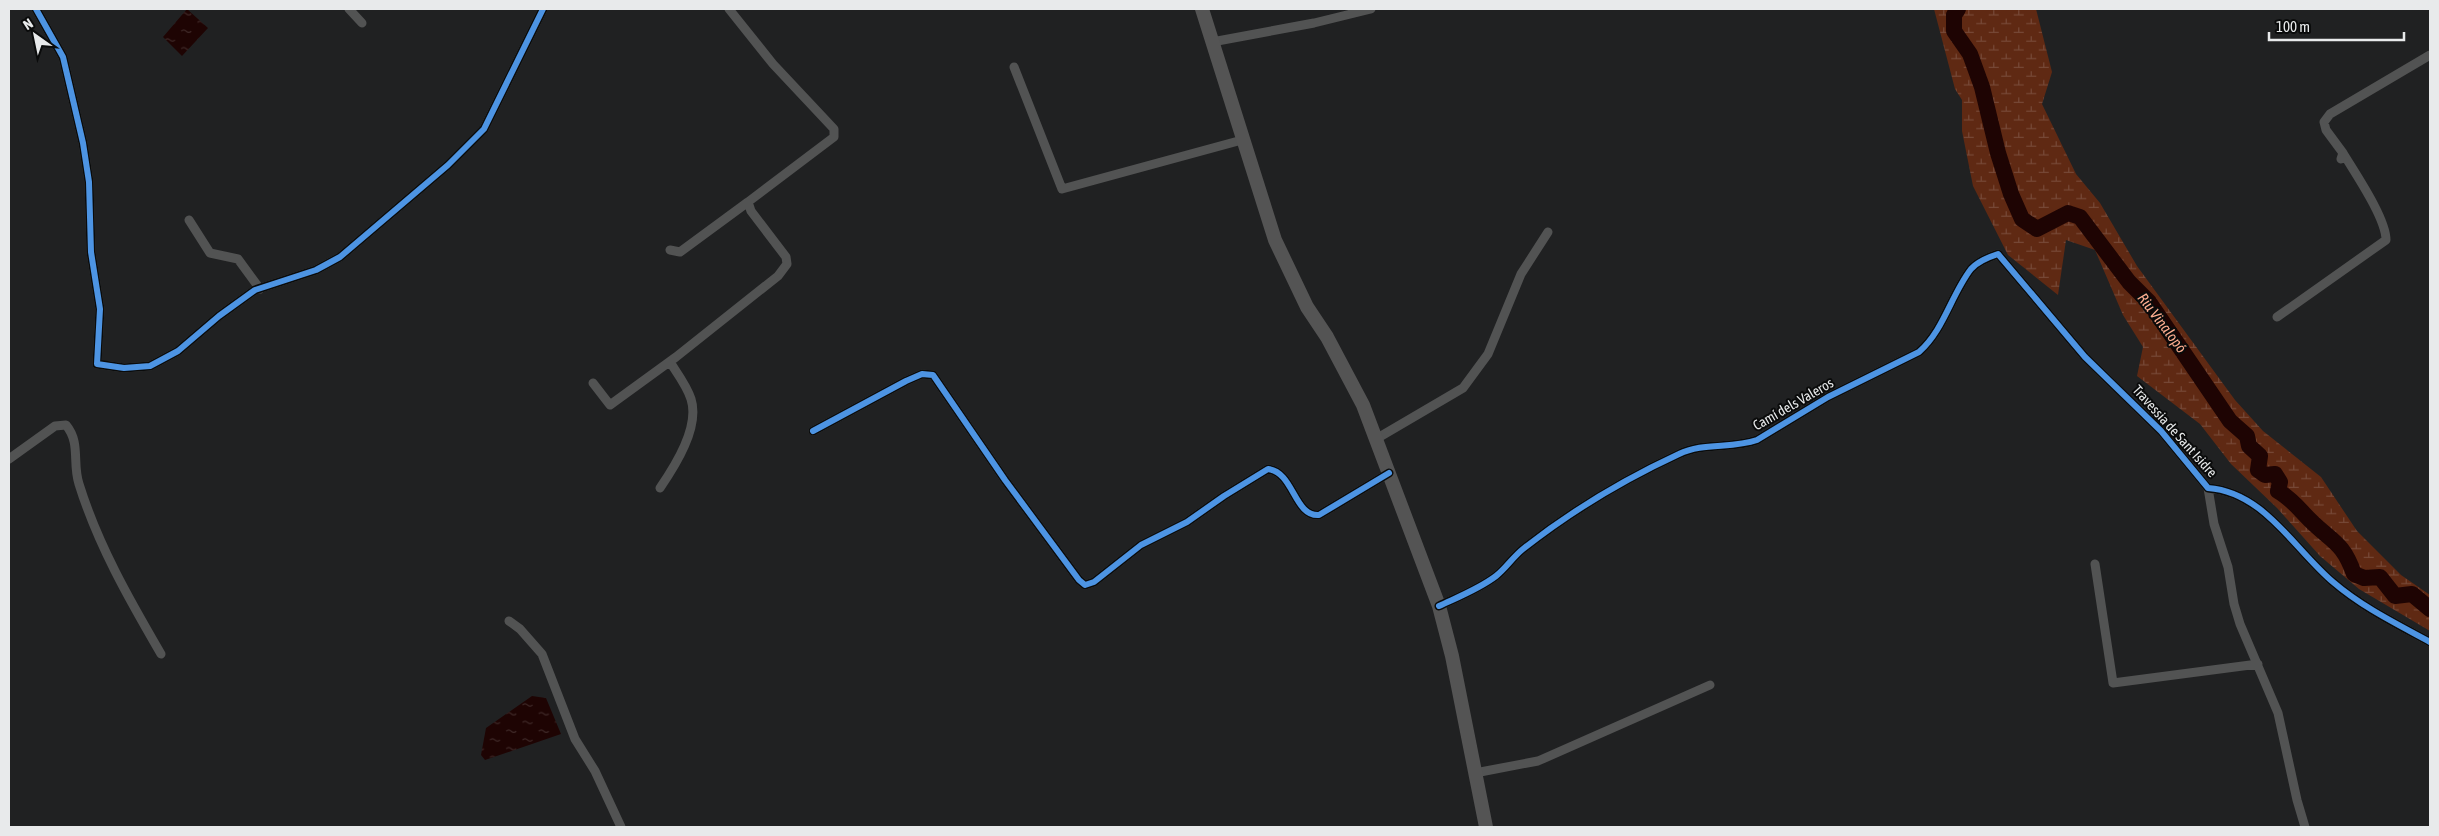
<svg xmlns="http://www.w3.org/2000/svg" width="2439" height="836" viewBox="0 0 2439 836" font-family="'Asap Condensed',sans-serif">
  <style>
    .wetland { fill: url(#wetland-marsh) }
    .water { fill: url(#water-ripples) }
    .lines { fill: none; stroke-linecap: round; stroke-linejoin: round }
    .river { stroke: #1e0403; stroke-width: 16 }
    .minor { stroke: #525353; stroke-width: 9 }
    .secondary { stroke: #545454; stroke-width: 14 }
    .cycleway-casing { stroke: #0a0b0b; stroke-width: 9 }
    .cycleway { stroke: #4d94e3; stroke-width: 6 }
    .labels { text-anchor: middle; stroke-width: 4; stroke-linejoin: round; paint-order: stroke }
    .street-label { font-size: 14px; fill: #e8eaeb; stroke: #0a0b0b }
    .water-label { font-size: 15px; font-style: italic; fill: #fdad90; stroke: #0a0b0b }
  </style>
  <defs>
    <pattern id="wetland-marsh" width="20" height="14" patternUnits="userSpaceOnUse" patternTransform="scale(1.25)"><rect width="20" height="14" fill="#5f2913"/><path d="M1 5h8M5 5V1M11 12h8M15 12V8" fill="none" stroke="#764836"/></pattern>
    <pattern id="water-ripples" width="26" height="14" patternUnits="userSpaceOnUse" patternTransform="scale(1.25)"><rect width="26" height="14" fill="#1e0403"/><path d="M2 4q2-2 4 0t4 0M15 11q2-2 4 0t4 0" fill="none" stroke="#3f2928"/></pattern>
  </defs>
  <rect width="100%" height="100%" fill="#202122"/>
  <!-- wetland -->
  <path class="wetland" d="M1934,9h102l16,63 -10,32 34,70 24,29 37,63 98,134 28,31 58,46 36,54 44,44 29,20v36l-71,-42 -39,-33 -43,-48 -46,-44 -31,-40 -63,-48 6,-29 -20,-32 -28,-65 -29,-10 -8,55 -50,-40 -35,-69 -11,-55v-31l-7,-11z"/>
  <!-- water -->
  <path class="water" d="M187,9l21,19 -26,28 -19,-19z
    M532,696l14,2 15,36 -76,26 -4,-5 5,-27z"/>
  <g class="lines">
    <!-- river -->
    <path class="river" d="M1958,9l-4,6v16l16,23 12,33 16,66 13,41 11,25 15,10 31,-16 12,4 49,65 20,20 81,119 17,15 2,10 11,10 -2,14 7,5 10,-1 5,8 -2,9c14,8 21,18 32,29 22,22 33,22 44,54l10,4 16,-1 15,19 17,-2 18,15"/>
    <!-- minor -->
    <path class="minor" d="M36,9l27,48 20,86 6,39 2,70 9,57 -3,55 27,4 26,-2 28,-15 41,-35 36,-26 61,-20 24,-13 108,-92 36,-36 59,-120
      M349,9l13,14
      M1212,42l102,-19 57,-14
      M1014,67l48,122 180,-49
      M2341,159l2,-6 -17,-23 -2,-8 6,-8 100,-59
      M189,220l21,33 28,6 22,30
      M670,250l10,2 68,-50
      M2277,317l109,-77c0,-22 -31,-67 -43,-87
      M593,383l17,22 66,-48 102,-81 9,-12 -1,-7 -35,-46 -3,-9 86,-65v-8l-61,-65 -44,-55
      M813,431l93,-50 16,-7 11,1 72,105 74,100 6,5 9,-3 47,-37 46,-23 37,-26 44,-27c26,3 26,48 51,46l70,-42
      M1376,439l87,-51 25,-34 33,-80 27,-42
      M9,459l46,-33 11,-1c15,18 6,38 13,59 19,61 50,115 82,170
      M660,488c15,-22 40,-61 31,-89 -4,-13 -14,-26 -21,-37
      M2208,488l6,36 14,43 6,37 6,20 38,89 19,87 8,27
      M2095,564l18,119 145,-19
      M1439,606c19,-9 40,-17 57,-30 10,-8 17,-19 27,-27 47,-37 102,-70 156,-95 24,-12 53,-5 78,-14l71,-43 91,-45c25,-22 32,-57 52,-83 7,-8 18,-12 27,-15l87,103 76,74 47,57c56,4 86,61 125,94 29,25 64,42 97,60
      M509,621l11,8 22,25 33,85 20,32 26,56
      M1475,773l63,-12 172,-76"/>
    <!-- secondary -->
    <path class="secondary" d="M1202,9l73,231 32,67 20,30 36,68 76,201 13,50 34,171"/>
    <defs>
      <path id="cycleway" d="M36,9l27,48 20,86 6,39 2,70 9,57 -3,55 27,4 26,-2 28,-15 41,-35 36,-26 61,-20 24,-13 108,-92 36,-36 59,-120
        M813,431l93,-50 16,-7 11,1 72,105 74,100 6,5 9,-3 47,-37 46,-23 37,-26 44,-27c26,3 26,48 51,46l70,-42
        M1439,606c19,-9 40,-17 57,-30 10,-8 17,-19 27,-27 47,-37 102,-70 156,-95 24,-12 53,-5 78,-14l71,-43 91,-45c25,-22 32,-57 52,-83 7,-8 18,-12 27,-15l87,103 76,74 47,57c56,4 86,61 125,94 29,25 64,42 97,60"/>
    </defs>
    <!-- cycleway casing -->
    <use href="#cycleway" class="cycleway-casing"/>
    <!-- cycleway -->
    <use href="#cycleway" class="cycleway"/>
  </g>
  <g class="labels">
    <!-- street labels -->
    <g class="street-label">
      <text transform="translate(1793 404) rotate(-30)" y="5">Camí dels Valeros</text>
      <text transform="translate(2175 431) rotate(48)" y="5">Travessia de Sant Isidre</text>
    </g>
    <!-- water labels -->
    <g class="water-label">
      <text transform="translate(2162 323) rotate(53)" y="5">Riu Vinalopó</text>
    </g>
  </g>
  <!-- border -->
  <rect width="2439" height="836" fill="none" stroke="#e8eaeb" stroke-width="20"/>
  <!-- north arrow -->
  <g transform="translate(35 35) rotate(327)" stroke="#0a0b0b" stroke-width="4" paint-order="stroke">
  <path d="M0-4L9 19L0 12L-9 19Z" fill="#e8eaeb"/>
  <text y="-8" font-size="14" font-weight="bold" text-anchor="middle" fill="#e8eaeb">N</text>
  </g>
  <!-- scale -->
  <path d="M2269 32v8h135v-8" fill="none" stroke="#e8eaeb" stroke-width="2.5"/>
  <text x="2276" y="32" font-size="15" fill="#e8eaeb" stroke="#0a0b0b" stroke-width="4" paint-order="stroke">100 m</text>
</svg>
